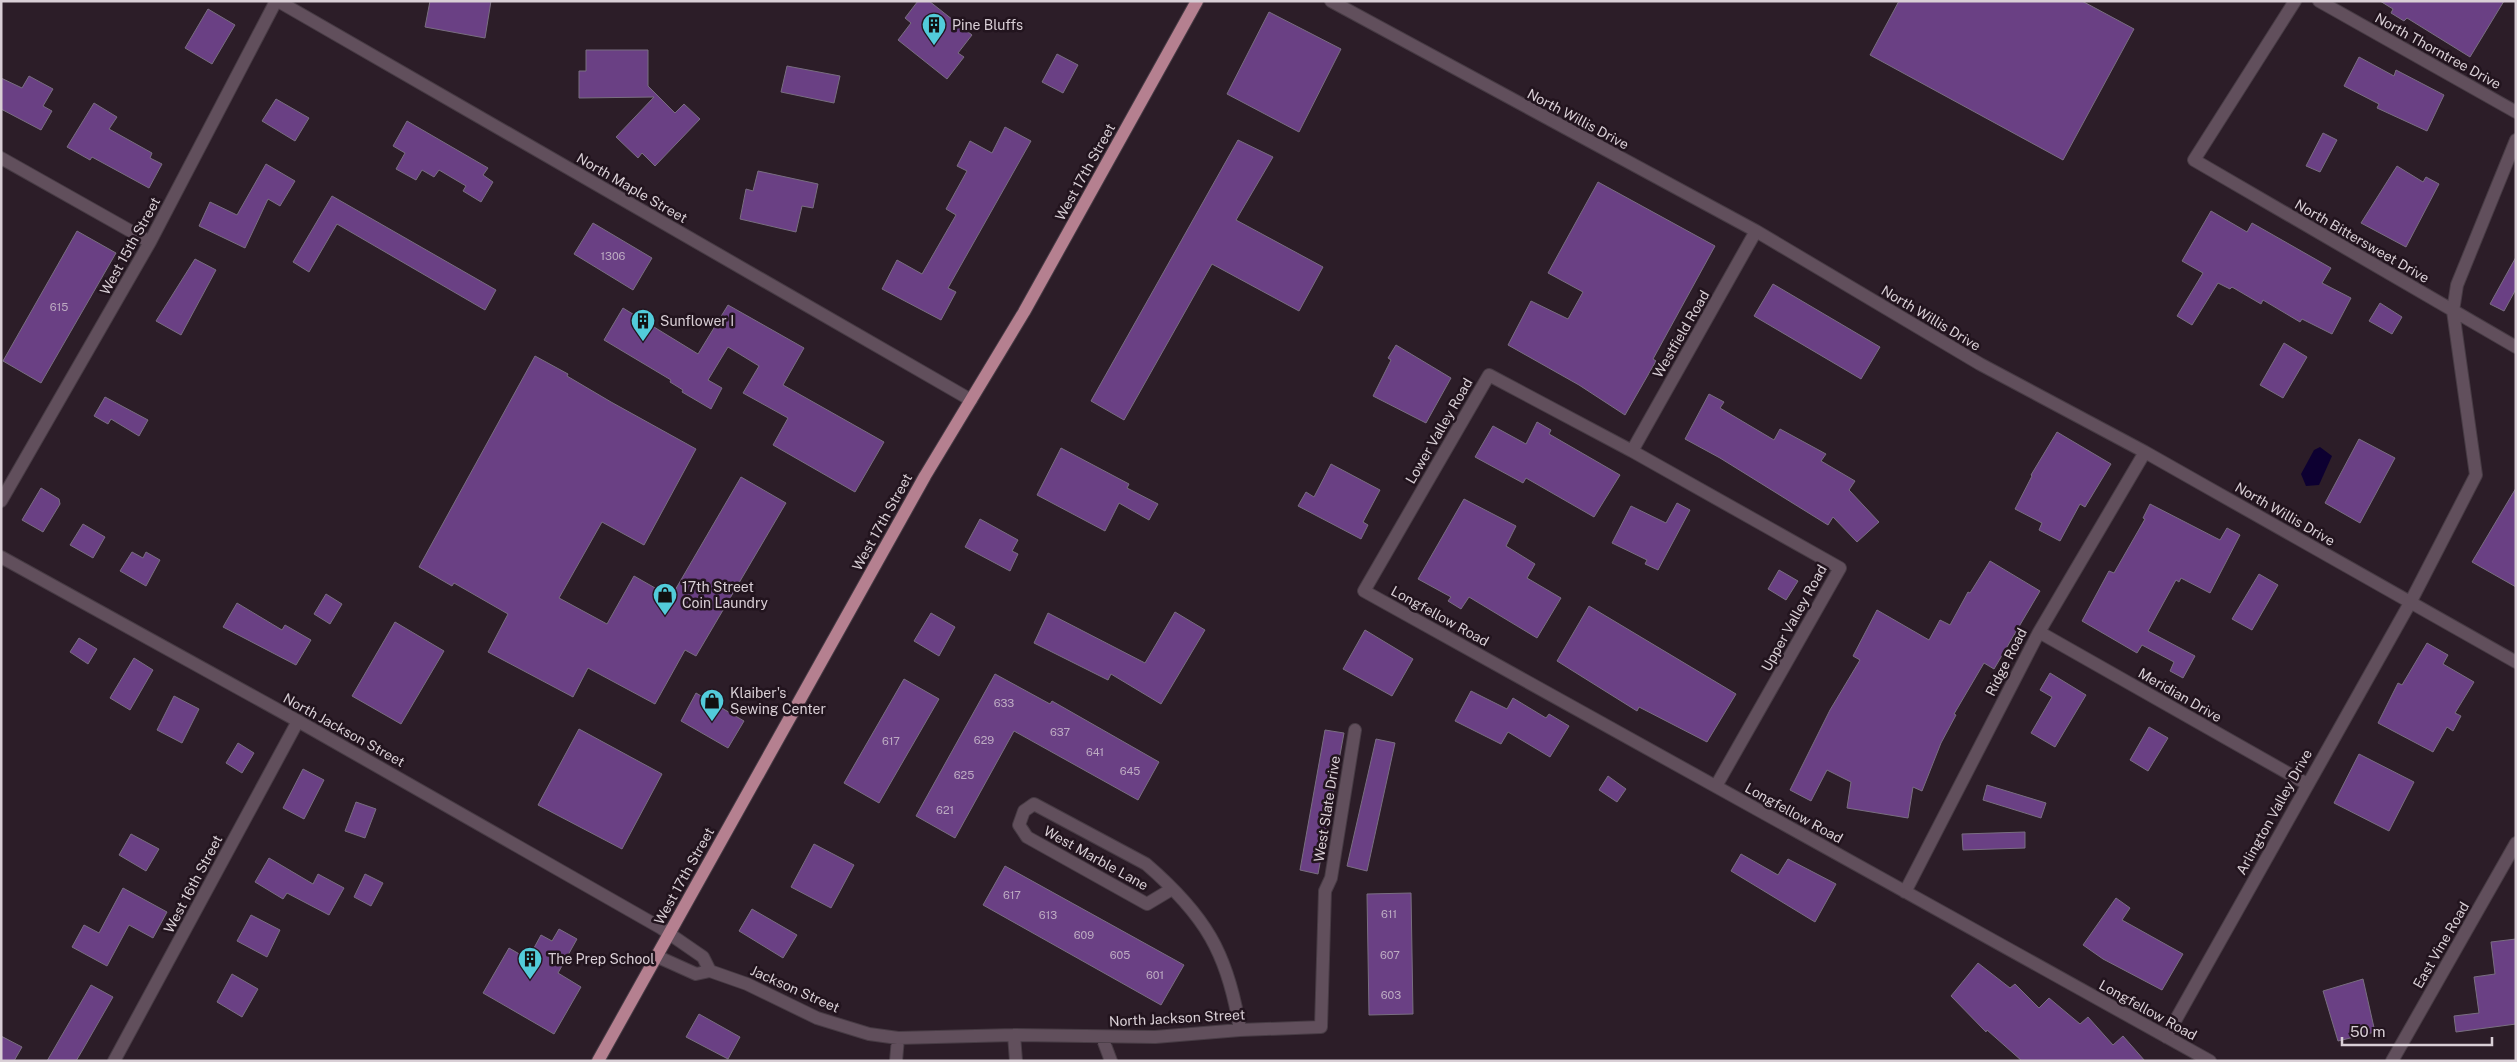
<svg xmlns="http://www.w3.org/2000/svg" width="2517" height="1062" viewBox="0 0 2517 1062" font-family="'Public Sans',sans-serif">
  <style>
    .water { fill: #0d0031 }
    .building { fill: #6a4084; stroke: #796e80 }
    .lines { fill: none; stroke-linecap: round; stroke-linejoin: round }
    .minor-casing { stroke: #473b44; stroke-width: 14 }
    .major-casing { stroke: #473b44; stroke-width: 14 }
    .minor { stroke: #614f5c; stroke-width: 12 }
    .major { stroke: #b58090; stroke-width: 12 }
    .labels { text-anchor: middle; stroke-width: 5; stroke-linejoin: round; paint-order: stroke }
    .number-label { font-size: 11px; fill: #bdabc2 }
    .poi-label { font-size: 14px; fill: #d9cfd6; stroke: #22141e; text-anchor: start }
    .street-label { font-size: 14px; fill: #d9cfd6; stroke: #22141e }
  </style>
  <rect width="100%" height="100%" fill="#2c1d28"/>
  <!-- water -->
  <path class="water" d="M2320,447l12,9 -13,29 -13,1 -5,-12 13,-24z"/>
  <!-- building -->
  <path class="building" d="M430,1h61l-6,37 -60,-11z
    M918,1h11l43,34 -14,18 6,4 -17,22 -49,-39 13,-17 -6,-5z
    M1899,1h183l52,28 -71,131 -193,-105z
    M2380,1h124l-34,56 -63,-39 -3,3 -13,-8 2,-4z
    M208,9l27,16 -23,39 -27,-16z
    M1269,12l72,37 -42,83 -72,-38z
    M586,50h62v36l27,27 9,-9 16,15 -45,47 -13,-13 -4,5 -22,-21 38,-40 -75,1v-27h7z
    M1057,54l21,11 -15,28 -21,-11z
    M2359,57l35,19 2,-6 48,25 -17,36 -50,-23 2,-4 -35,-18z
    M787,66l53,10 -6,27 -53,-11z
    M29,76l24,13 -10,17 9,5 -11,19 -40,-21v-31l21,10z
    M276,99l33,19 -14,23 -33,-20z
    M94,103l23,14 -8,12 43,24 -2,5 12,6 -13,24 -57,-31 -2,3 -23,-13z
    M407,121l81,47 -5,7 10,7 -12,20 -18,-11 3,-5 -27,-16 -5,7 -12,-7 -6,10 -20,-11 9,-16 -12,-7z
    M1005,127l26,14 -83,147 8,4 -15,28 -59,-31 15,-29 25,14 34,-59 -10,-6 21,-38 -10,-5 13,-25 22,12z
    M2323,133l14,7 -17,32 -14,-6z
    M1238,140l35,17 -37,63 87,47 -24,44 -87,-47 -88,156 -33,-19z
    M266,164l29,17 -15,25 -12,-7 -23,49 -46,-22 11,-24 27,13z
    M2397,166l26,16 3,-5 13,7 -33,63 -45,-24z
    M758,171l60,13 -5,24 -11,-2 -6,26 -56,-13 6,-30 7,2z
    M1598,182l117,64 -62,113 3,2 -31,54 -46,-30 -71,-40 23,-44 37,18 15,-27 -35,-19z
    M332,196l164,94 -11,20 -148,-86 -28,48 -16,-10z
    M2211,211l36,21 5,-9 79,45 -9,15 29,15 -19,36 -30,-15 -2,3 -37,-22 -2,4 -29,-17 -2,2 -12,-6 -26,42 -15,-9 26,-43 -21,-12z
    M593,223l59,35 -19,32 -59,-36z
    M77,231l39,22 -75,130 -38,-22z
    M2516,257v32l-12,22 -14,-7z
    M195,259l21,11 -35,65 -25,-14z
    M1773,284l107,63 -19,32 -107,-63z
    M2380,303l22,14 -10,17 -23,-13z
    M728,305l76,43 -21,37 101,57 -29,50 -82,-47 15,-27 -45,-25 16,-27 -31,-19 -20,33 14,8 -11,21 -29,-17 1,-2 -13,-8 1,-2 -67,-40 19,-32 75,46z
    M2284,343l23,14 -24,41 -23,-13z
    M1396,345l55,33 -25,45 -53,-27 18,-36 -3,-2z
    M535,356l33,18 -1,2 44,26 85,47 -52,96 -42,-23 -43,76 48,26 27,-48 37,21 70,-120 45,26 -90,153 -11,-6 -30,54 -67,-36 -15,29 -85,-45 20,-38 -54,-31 -2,3 -33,-19z
    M1709,394l15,8 -4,6 54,32 6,-11 46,25 -5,7 34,20 -6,9 30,32 -22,20 -24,-25 -5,8 -108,-67 -35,-19z
    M105,397l43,23 -9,16 -28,-17 -3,5 -14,-8z
    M1537,422l14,8 -2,4 71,41 -26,42 -68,-39 -3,5 -48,-26 18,-31 33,18z
    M2057,432l54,32 -26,43 -5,-3 -20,37 -21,-11 3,-7 -27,-14 17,-33 -1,-1z
    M2359,439l36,19 -35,65 -35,-20z
    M1061,448l68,36 -2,4 31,16 -9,16 -30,-17 -14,28 -68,-36z
    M1331,464l49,26 -17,32 5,3 -7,14 -63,-33 8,-14 8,5z
    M41,488l18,11 1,5 -17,28 -21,-12z
    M2516,488v99l-44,-25z
    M1464,499l52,27 -10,20 29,18 -8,14 34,20 -24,40 -68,-41 -8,12 -13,-8 3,-4 -33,-18z
    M1677,503l13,7 -32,60 -13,-6 2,-4 -35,-17 19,-37 35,17z
    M2150,504l70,36 7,-12 13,7 -30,58 -29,-15 -2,4 -3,-2 -28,51 47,25 -12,22 -13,-7 4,-9 -32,-17 -5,8 -55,-32 27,-50 5,2 31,-54 -2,-1z
    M980,519l38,21 -6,11 6,3 -8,17 -45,-24z
    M83,524l22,13 -12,21 -23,-13z
    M132,552l11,6 3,-6 14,8 -14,26 -26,-15z
    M1990,561l50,30 -46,78 -10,-6 -30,51 2,1 -15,28 -19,48 -9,-4 -5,31 -61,-10 4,-26 -24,-12 -16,31 -21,-11 40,-80 30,-50 -7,-4 24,-46 52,30 11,-20 10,5 18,-33 2,1z
    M1779,570l19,11 -12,19 -18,-11z
    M2259,574l19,11 -26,45 -20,-11z
    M326,594l16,10 -12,20 -16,-10z
    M237,603l45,27 3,-5 26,15 -15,25 -73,-38z
    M1589,606l147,88 -29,48 -68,-35 -2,4 -80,-50z
    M1175,612l30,18 -44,74 -50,-30 -3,6 -74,-37 14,-30 97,50z
    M931,613l24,14 -16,29 -25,-15z
    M395,622l49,29 -43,73 -49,-28z
    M1365,630l48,29 -21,37 -49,-27z
    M79,638l18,11 -9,15 -18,-12z
    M2427,643l21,12 -5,9 31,18 -19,31 6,3 -8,15 -6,-4 -14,25 -55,-29 20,-40 4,2z
    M134,658l19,12 -23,40 -20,-12z
    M2050,673l36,22 -31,52 -24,-14 21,-36 -12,-7z
    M995,674l55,30 2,-3 107,61 -21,38 -124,-69 -59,107 -39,-22z
    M904,679l35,20 -60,104 -35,-20z
    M1471,691l36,18 6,-11 33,20 3,-4 20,12 -19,31 -42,-25 -7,12 -46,-23z
    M696,693l48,28 -16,27 -47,-27z
    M174,696l25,13 -17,34 -25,-13z
    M2149,727l19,11 -20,33 -18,-11z
    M579,729l83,45 -40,75 -84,-44z
    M1325,730l19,3 -26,141 -18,-4z
    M1376,739l19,4 -28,128 -20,-5z
    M238,743l16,10 -12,20 -16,-10z
    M2359,754l55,28 -25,49 -55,-28z
    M303,769l21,11 -20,39 -21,-11z
    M1608,776l18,13 -9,13 -18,-12z
    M1987,785l59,18 -5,15 -58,-18z
    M356,802l20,7 -11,29 -20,-7z
    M2025,832v16l-62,2 -1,-16z
    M131,834l28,15 -13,22 -27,-16z
    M814,844l40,21 -23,43 -40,-21z
    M1741,854l37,21 10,-16 48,25 -21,38 -84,-51z
    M269,858l44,26 5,-10 26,14 -15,27 -42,-22 -4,6 -28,-17z
    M1005,866l179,99 -23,40 -178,-100z
    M365,874l18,9 -12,23 -17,-9z
    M123,888l44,24 -14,26 -24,-13 -22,41 -35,-19 12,-22 15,8z
    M1411,893l2,121 -44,1 -2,-121z
    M2116,898l14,10 -8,12 61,34 -21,36 -59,-31 -20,-14z
    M752,909l45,26 -14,23 -44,-27z
    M251,915l29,15 -13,27 -30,-16z
    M559,929l18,10 -19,34 23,14 -27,47 -71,-41 26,-45 19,11 13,-24 11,6z
    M2516,939v85l-60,8 -2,-16 25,-3 -5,-36 21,-3 -4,-32z
    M1978,963l32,25 5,-4 24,24 10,-10 31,26 8,-7 25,28 10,-9 22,25h-123l-35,-31 -1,2 -35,-36z
    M232,974l26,15 -16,28 -25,-15z
    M2363,979l12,53 -37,9 -15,-50z
    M91,985l22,12 -31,54 -6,10h-29z
    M699,1014l41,23 -12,22 -42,-22z
    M1,1036l21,11 -8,14h-13z"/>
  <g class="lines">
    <defs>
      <path id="minor" d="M278,1l693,399
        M1331,1l425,230 224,133 165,88 371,210
        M2295,1l-101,159 322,187
        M2319,1l197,111
        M1,158l149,84
        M1632,451l124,-220
        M1,501l149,-259 126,-241
        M1,557l297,164 363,207 42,29 7,14
        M2039,632l268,152
        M1716,786l124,-218 -208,-117 -143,-76 -125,216 846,470
        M1172,889l-25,15 -120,-67 -8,-12 5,-14 10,-7 112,60c59,51 82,89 94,166
        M1905,892l134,-260 106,-180
        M656,956l40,18 14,-3 37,13 70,34 52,16 29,4 116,-3 141,2 85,-7 81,-3 4,-136 6,-13 24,-148
        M1014,1035l2,26
        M1102,1037l9,24
        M2166,1037l244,-434 66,-128 -23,-164 4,-26 59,-145
        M114,1061l184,-340
        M896,1061l2,-23
        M2392,1061l124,-218"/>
      <path id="major" d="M598,1061l327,-585 99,-164 173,-311"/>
    </defs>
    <!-- minor casing -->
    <use href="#minor" class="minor-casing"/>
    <!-- major casing -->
    <use href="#major" class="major-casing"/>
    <!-- minor -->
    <use href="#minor" class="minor"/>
    <!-- major -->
    <use href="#major" class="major"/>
  </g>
  <!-- icons -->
  <defs>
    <symbol id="building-pin" viewBox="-11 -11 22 30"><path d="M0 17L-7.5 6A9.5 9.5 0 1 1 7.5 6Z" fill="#52cbda" stroke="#22141e"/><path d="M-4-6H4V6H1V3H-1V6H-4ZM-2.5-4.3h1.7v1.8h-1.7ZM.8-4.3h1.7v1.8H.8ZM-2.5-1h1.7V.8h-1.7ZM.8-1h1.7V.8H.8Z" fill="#111"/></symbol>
    <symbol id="shop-pin" viewBox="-11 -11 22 30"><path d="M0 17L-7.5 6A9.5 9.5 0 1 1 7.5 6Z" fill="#52cbda" stroke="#22141e"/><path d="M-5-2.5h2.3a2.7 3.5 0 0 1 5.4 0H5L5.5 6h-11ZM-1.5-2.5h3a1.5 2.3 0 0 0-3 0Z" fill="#111"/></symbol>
  </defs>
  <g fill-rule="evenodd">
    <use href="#building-pin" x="920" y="11" width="28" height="38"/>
    <use href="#building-pin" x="629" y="307" width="28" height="38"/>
    <use href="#shop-pin" x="651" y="581" width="28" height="38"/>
    <use href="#shop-pin" x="698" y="687" width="28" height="38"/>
    <use href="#building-pin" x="516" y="945" width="28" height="38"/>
  </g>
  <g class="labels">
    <!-- number labels -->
    <g class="number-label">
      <text x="613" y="260">1306</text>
      <text x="59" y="311">615</text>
      <text x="1004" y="707">633</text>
      <text x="1060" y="736">637</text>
      <text x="984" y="744">629</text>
      <text x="891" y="745">617</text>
      <text x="1095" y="756">641</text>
      <text x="1130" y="775">645</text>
      <text x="964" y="779">625</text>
      <text x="945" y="814">621</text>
      <text x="1012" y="899">617</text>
      <text x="1389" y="918">611</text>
      <text x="1048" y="919">613</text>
      <text x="1084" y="939">609</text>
      <text x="1120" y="959">605</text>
      <text x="1390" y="959">607</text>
      <text x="1155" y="979">601</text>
      <text x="1391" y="999">603</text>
    </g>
    <!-- poi labels -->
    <g class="poi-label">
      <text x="952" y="30">Pine Bluffs</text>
      <text x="660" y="326">Sunflower I</text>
      <text x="682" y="592">17th Street<tspan x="682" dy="16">Coin Laundry</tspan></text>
      <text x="730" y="698">Klaiber's<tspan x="730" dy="16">Sewing Center</tspan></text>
      <text x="548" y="964">The Prep School</text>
    </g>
    <!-- street labels -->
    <g class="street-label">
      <text transform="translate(2438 51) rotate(29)" y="5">North Thorntree Drive</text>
      <text transform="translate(1578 119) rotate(28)" y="5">North Willis Drive</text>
      <text transform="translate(1085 172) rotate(-61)" y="5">West 17th Street</text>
      <text transform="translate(632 188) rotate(30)" y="5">North Maple Street</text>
      <text transform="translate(2362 241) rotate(30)" y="5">North Bittersweet Drive</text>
      <text transform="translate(130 246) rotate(-61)" y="5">West 15th Street</text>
      <text transform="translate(1931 318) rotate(31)" y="5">North Willis Drive</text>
      <text transform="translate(1681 334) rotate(-60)" y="5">Westfield Road</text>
      <text transform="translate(1439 431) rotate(-60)" y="5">Lower Valley Road</text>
      <text transform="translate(2285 514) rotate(30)" y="5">North Willis Drive</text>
      <text transform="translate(882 522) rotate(-61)" y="5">West 17th Street</text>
      <text transform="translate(1440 616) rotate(29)" y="5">Longfellow Road</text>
      <text transform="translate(1794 618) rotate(-61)" y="5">Upper Valley Road</text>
      <text transform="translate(2006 662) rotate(-63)" y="5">Ridge Road</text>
      <text transform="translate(2180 695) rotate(30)" y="5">Meridian Drive</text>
      <text transform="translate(344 730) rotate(29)" y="5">North Jackson Street</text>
      <text transform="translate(1327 809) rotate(-81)" y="5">West Slate Drive</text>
      <text transform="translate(2274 812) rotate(-61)" y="5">Arlington Valley Drive</text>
      <text transform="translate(1794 813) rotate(29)" y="5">Longfellow Road</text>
      <text transform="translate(1096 858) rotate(29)" y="5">West Marble Lane</text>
      <text transform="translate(684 876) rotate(-61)" y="5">West 17th Street</text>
      <text transform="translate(193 884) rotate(-62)" y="5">West 16th Street</text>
      <text transform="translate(2441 945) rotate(-60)" y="5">East Vine Road</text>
      <text transform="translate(795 989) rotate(24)" y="5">Jackson Street</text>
      <text transform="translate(2148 1010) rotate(29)" y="5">Longfellow Road</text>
      <text transform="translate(1177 1018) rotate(-3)" y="5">North Jackson Street</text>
    </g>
  </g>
  <!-- border -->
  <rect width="2517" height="1062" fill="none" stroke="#d9cfd6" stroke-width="5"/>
  <!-- scale -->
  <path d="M2342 1037v8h150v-8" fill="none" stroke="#d9cfd6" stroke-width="2.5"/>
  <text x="2350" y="1037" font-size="15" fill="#d9cfd6" stroke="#22141e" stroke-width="4" paint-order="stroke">50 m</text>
</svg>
